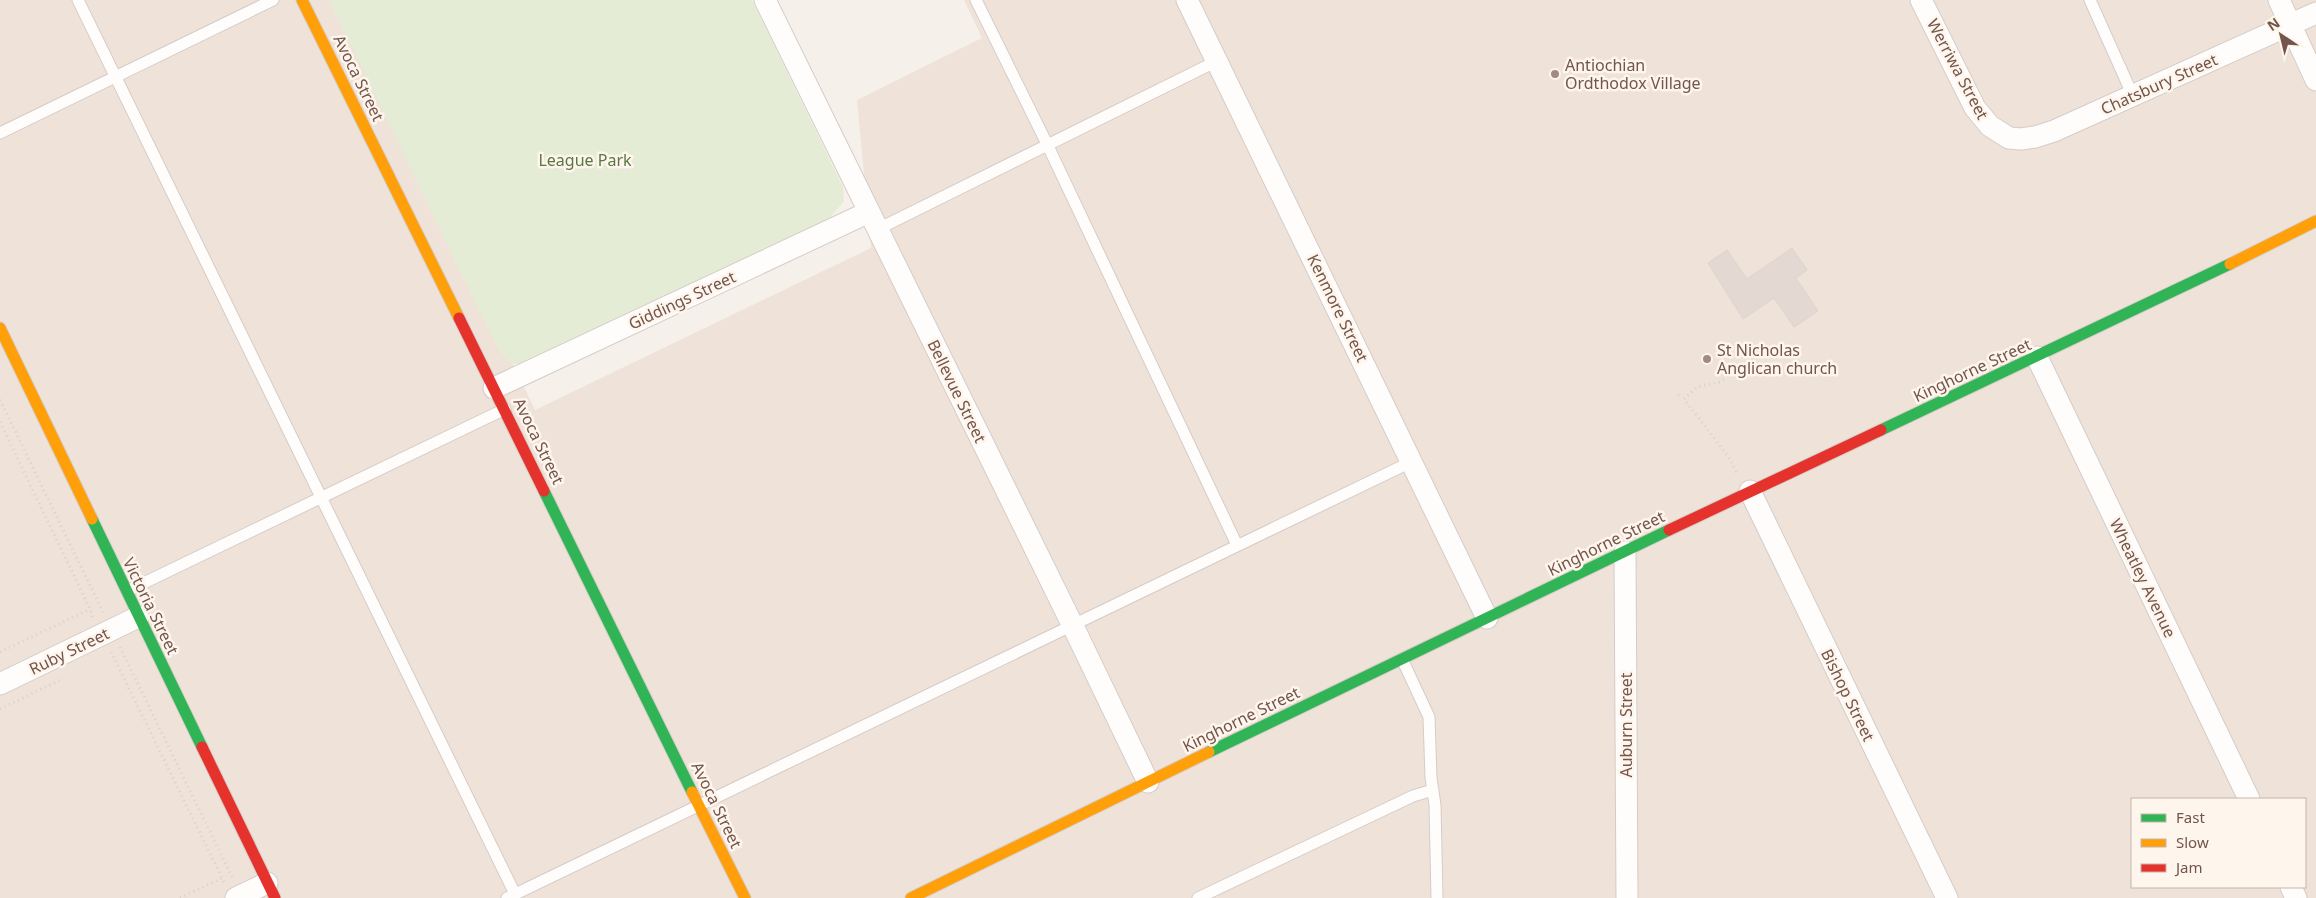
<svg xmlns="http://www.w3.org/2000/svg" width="2316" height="898" viewBox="0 0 2316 898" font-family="'Noto Sans',sans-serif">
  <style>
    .residential { fill: #efe2d8; fill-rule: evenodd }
    .green { fill: #e5ecd6 }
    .building { fill: #e3d8d2; stroke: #dfd3cd }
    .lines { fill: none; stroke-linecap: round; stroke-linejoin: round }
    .lane-casing { stroke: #d5ccc8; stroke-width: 13 }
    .street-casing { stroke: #d5ccc8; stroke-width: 23 }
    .fast-casing { stroke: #d5ccc8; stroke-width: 13 }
    .slow-casing { stroke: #d5ccc8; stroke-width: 13 }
    .jam-casing { stroke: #d5ccc8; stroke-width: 13 }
    .path { stroke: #dad0ce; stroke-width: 3; stroke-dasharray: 1 4; stroke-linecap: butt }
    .lane { stroke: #fefdfc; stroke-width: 11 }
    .street { stroke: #fefdfc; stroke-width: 21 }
    .fast { stroke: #30b455; stroke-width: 11 }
    .slow { stroke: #ff9f0a; stroke-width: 11 }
    .jam { stroke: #e5322d; stroke-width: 11 }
    .poi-dot { fill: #a18b84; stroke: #fef5ec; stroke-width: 2 }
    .labels { text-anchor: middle; stroke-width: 5; stroke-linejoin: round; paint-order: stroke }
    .poi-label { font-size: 16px; fill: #73554c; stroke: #fef5ec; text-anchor: start }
    .street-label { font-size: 16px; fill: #73554c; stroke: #fef5ec }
    .park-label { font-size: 16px; fill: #5a7844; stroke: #fef5ec }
  </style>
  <rect width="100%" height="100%" fill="#f6f0eb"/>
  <!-- residential -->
  <path class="residential" d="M0,0h338l197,410 336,-162 -14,-148 125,-62 -18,-38h1352v898h-2316zM2132,799h173v88h-173z"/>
  <!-- green -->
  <path class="green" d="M329,0h423l91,187 1,14 -15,18 -298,144 -19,1 -13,-13z"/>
  <!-- building -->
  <path class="building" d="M1792,248l15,22 -11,8 22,33 -24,16 -20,-29 -31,21 -35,-56 19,-13 20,29z"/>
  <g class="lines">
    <defs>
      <path id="lane" d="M78,0l437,894
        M976,0l72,146 189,399
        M2090,0l43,96
        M0,133l273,-133
        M878,229l339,-168
        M127,591l378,-182
        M1402,659l27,58 2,61 4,27 2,93
        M507,898l906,-437
        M1198,898l215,-102 20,-6"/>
      <path id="street" d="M765,0l307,624 76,158
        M1187,0l300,618
        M1921,0l54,108 15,18 19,12 12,1 14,-2 19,-6 262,-118
        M2279,0l37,80
        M2037,357l212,442
        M494,388l375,-176
        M1750,491l197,407
        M1625,552l2,346
        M0,684l138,-67
        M2291,887l5,11
        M236,898l31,-15"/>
      <path id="fast" d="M1881,430l349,-166
        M544,491l148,301
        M92,519l110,228
        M1209,752l460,-222"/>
      <path id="slow" d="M302,0l157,318
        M2230,264l86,-43
        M0,328l92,191
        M692,792l53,106
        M911,898l298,-146"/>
      <path id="jam" d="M459,318l85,173
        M1669,530l212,-100
        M202,747l73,151"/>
    </defs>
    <!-- lane casing -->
    <use href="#lane" class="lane-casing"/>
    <!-- street casing -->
    <use href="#street" class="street-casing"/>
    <!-- fast casing -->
    <use href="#fast" class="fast-casing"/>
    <!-- slow casing -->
    <use href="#slow" class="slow-casing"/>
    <!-- jam casing -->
    <use href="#jam" class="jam-casing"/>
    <!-- path -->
    <path class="path" d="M1678,395l2,2
      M0,400l103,212
      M0,422l90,187 3,9
      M1736,472l-6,-13 -46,-60 13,-12 23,-5 34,-24 -1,-3
      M120,647l112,230
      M0,652l90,-43
      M111,652l113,230
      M0,709l62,-30
      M180,898l42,-20"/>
    <!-- lane -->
    <use href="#lane" class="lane"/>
    <!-- street -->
    <use href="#street" class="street"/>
    <!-- fast -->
    <use href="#fast" class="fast"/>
    <!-- slow -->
    <use href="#slow" class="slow"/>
    <!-- jam -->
    <use href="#jam" class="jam"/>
  </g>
  <!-- markers -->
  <g class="poi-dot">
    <circle cx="1555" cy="74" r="5"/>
    <circle cx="1707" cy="359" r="5"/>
  </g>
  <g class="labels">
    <!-- poi labels -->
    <g class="poi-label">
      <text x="1565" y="71">Antiochian<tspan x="1565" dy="18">Ordthodox Village</tspan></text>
      <text x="1717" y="356">St Nicholas<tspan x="1717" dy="18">Anglican church</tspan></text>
    </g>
    <!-- street labels -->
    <g class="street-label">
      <text transform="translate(1958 69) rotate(62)" y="6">Werriwa Street</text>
      <text transform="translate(359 78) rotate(64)" y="6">Avoca Street</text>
      <text transform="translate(2159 84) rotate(-24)" y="6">Chatsbury Street</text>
      <text transform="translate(682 300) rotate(-25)" y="6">Giddings Street</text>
      <text transform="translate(1338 308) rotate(64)" y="6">Kenmore Street</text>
      <text transform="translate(1972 370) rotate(-25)" y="6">Kinghorne Street</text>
      <text transform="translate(957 391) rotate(64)" y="6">Bellevue Street</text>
      <text transform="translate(539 441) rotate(64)" y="6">Avoca Street</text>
      <text transform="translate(1606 543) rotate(-26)" y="6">Kinghorne Street</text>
      <text transform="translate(2143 578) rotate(64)" y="6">Wheatley Avenue</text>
      <text transform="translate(151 606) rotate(64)" y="6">Victoria Street</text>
      <text transform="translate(69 651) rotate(-26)" y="6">Ruby Street</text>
      <text transform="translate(1848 695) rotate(64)" y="6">Bishop Street</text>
      <text transform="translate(1241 719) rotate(-26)" y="6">Kinghorne Street</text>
      <text transform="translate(1626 725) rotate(-90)" y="6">Auburn Street</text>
      <text transform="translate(717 805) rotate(64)" y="6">Avoca Street</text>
    </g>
    <!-- park labels -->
    <g class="park-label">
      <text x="585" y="166">League Park</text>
    </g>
  </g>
  <!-- legend -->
  <rect x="2131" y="798" width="175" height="90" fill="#fef5ec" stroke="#c6b5ac"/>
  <rect x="2141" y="814" width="25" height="8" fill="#30b455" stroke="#c6b5ac"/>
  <text x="2176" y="823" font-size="15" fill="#73554c">Fast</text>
  <rect x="2141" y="839" width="25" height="8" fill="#ff9f0a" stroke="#c6b5ac"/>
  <text x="2176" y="848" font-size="15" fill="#73554c">Slow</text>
  <rect x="2141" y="864" width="25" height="8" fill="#e5322d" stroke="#c6b5ac"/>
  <text x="2176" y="873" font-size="15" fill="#73554c">Jam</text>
  <!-- north arrow -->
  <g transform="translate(2281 35) rotate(325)" stroke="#fef5ec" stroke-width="4" paint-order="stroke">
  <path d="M0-4L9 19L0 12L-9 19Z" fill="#73554c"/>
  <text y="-8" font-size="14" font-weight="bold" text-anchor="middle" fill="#73554c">N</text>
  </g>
</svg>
